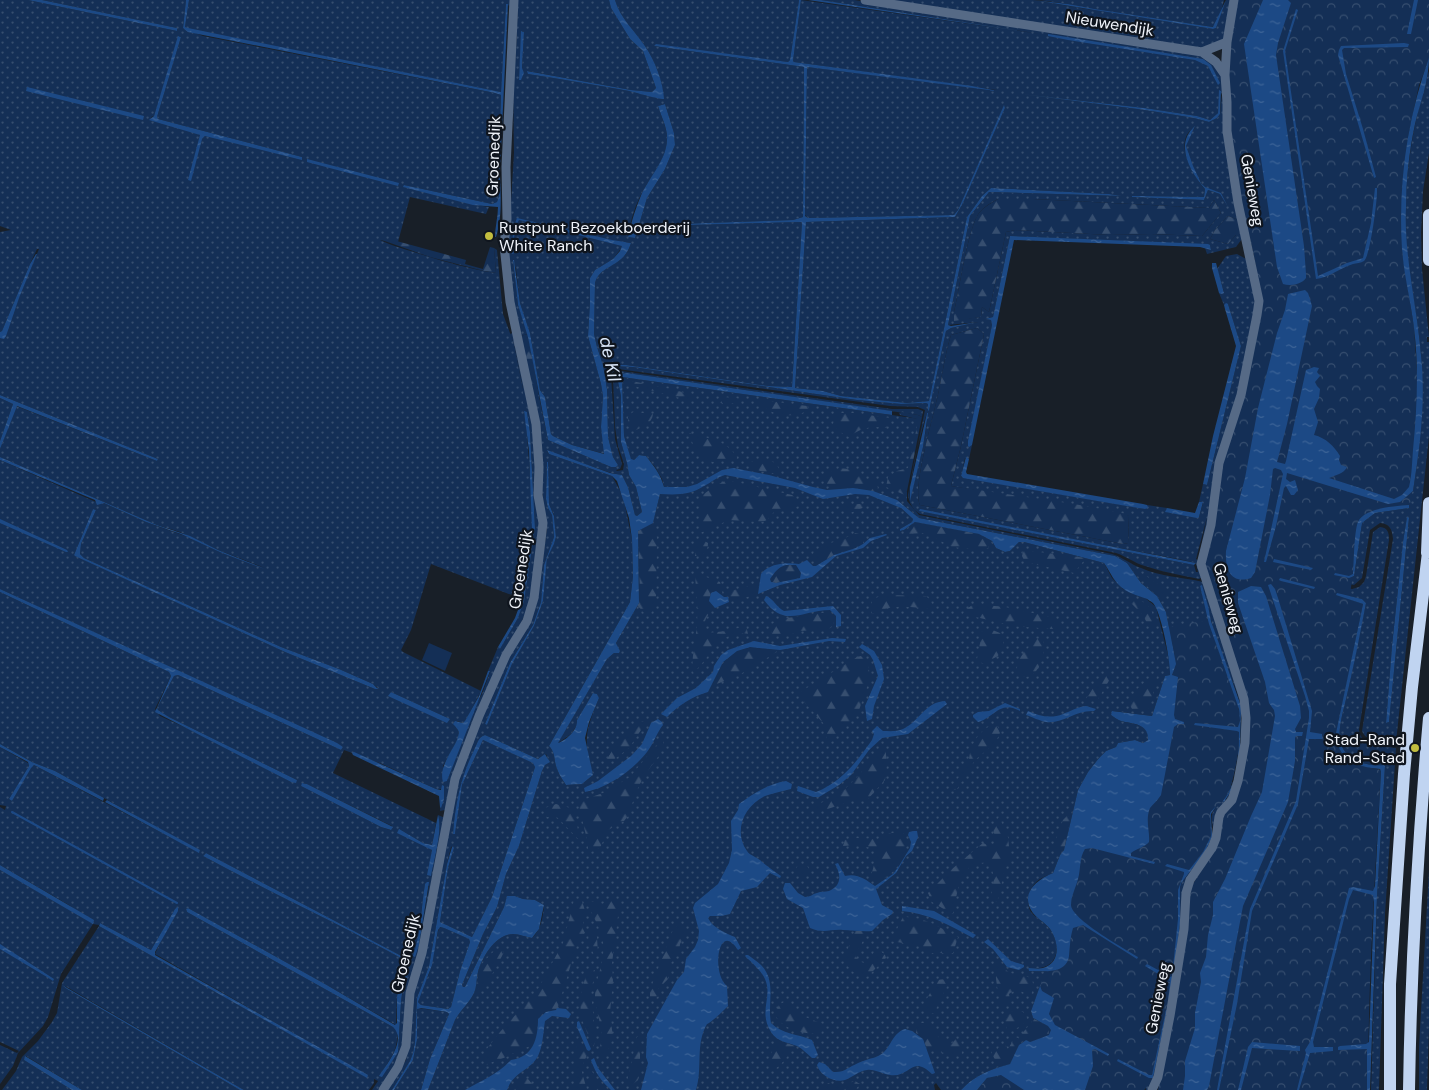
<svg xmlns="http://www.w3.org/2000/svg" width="1429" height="1090" viewBox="0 0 1429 1090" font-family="'DM Sans',sans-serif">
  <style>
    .grass { fill: url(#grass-dots); fill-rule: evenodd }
    .forest { fill: url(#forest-firs) }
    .park { fill: url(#park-crowns) }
    .garden { fill: #142f56 }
    .water { fill: url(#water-ripples); fill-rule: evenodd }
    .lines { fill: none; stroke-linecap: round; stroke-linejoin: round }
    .stream { stroke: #1c4985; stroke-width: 2 }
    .minor { stroke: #566a86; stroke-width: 9 }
    .highway { stroke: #c0d4f1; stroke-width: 12 }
    .poi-dot { fill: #c2bd3f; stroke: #0f151e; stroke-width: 2 }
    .labels { text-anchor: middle; stroke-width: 4.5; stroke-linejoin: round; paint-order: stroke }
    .street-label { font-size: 16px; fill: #eff3fa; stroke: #0f151e }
    .poi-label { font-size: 16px; fill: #eff3fa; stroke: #0f151e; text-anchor: start }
    .water-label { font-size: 18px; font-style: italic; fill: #d8e5f7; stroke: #0f151e }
  </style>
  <defs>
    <pattern id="grass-dots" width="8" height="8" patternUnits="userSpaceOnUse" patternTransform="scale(1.25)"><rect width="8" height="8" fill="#142f56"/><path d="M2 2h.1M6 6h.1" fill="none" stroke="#364e6f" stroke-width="1.8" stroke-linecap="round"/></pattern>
    <pattern id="forest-firs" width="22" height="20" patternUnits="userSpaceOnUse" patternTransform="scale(1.25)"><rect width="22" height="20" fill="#142f56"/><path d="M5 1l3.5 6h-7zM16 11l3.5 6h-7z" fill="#364e6f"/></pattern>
    <pattern id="park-crowns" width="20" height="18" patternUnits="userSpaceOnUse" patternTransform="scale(1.25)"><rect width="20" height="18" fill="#142f56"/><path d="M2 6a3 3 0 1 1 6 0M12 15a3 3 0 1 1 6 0" fill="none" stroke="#364e6f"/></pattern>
    <pattern id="water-ripples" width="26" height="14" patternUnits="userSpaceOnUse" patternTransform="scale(1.25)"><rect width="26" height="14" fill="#1c4985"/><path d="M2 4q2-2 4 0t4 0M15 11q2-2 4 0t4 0" fill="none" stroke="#3d6497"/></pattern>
  </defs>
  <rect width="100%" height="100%" fill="#181f28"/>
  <!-- grass -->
  <path class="grass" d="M0,0h28l149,31v-3l-135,-28h144l-3,28 20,8 292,57 6,2 -3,52 1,49 -2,6 -5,2 -88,-19v2c29,5 56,16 85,20l-3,7 -76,-17 -12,45 -18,-2c12,6 25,9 37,13 25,8 52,16 79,20l-2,-25 3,2 6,64 11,30 9,45v13h7l11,123 -12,81 -9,19 -14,22 -61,163 -5,1 1,-22h-5l-54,-25 -38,-14 -11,23 103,50 -4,22 -9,-2 -24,-14 33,21 -4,25h3c3,-15 12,-46 7,-60l7,3 -42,234 -23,38h-8l6,-9 -4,-2v4l-5,7h-125l-179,-104 2,3 173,101h-158l-56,-34 -2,4 48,30h-70l14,-19 6,-14 16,-16 14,-19 5,-9 5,-30 37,-57 267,151 1,-2 -212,-121 20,-45 -24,41 -51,-27 -1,2 -6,-1 -32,50 -13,43 -5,9 -25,27 -5,13 -13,18v-39l17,8 2,-2 -19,-9v-172l93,53 -24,-18 -69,-40v-58l5,3 1,-4 -6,-1v-58l28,16 1,3 -20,33 3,2 19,-34 3,-2 164,87 2,-1 -145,-80 -23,-9 -32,-18v-152l169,80 2,4 -16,33 5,7 46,21 85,45 6,-2 -128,-63 -11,-7 -1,-2 17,-32 4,-1 18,8 145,67 2,-3 -343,-158v-129l96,42 8,1 42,19 48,17 28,14 43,15 -47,-18 -38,-18 -23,-7 -157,-68v-8l16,-43 141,55 1,-2 -158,-64v-57h2l37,-89h-2l-7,15 -28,67 -2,1v-100l11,-2 -11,-4zM179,36l2,1 -24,80 1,2 144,38v2l-91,-23h-6l-3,3 -2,-4 -4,-2 -41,-12 -4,-4 3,-1zM524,412h3l3,20 5,96 -11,72 -6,18 -18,31 -2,-2 -10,24 2,1 -8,22 -9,16 -26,71 -4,-15 16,-29 -2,-16 6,2 2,-1 16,-31 -78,-39 -2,-2 10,-20 20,-66 91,35c2,-12 11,-56 5,-65l5,-5 1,-13 -7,-95zM93,509l3,1 -15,34 -1,10 4,4 197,89 58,22 34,15 5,4 -3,1 -90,-37 -211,-97zM391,692l59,27 -61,-23zM303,783l4,1 85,42 -2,4 -9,-3 -80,-41zM206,853l205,108 -1,2c-68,-38 -139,-70 -207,-107zM425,884l4,2 -10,59h-2zM188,908l137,76 71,41 1,-29 9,-25 -5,31 -3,50 -18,24c9,-17 19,-25 17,-46l-4,-3 -206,-115 -1,-3z
    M189,0h322l2,8 -7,-4 -5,88 -313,-63 -3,-2z
    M518,0h91l2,8 19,31 13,12 13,37 -4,4 -21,-2 -103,-19v3c34,5 67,11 101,17 8,2 28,8 34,7 0,-17 -8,-37 -18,-52 -10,-15 -25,-28 -30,-46h184l-9,60 -2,2 -132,-17 -2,1 150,21 -1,150 -10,3 -144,5 4,1 149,-4 -10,165 -24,-1 -142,-21h-14l-1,1 22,1 224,33 44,4 25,-1 2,1 1,7 17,-80 5,-3 27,-6 -30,3 22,-109 19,-24 133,4 -13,-2 -118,-6 -9,8 -15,21 -38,184 -22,2 -66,-7 -18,-5 -28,-3 11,-166 149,-5 8,-14 42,-95 -1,-2 -46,104 -4,5 -146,3 -3,-3v-4l2,-144 190,23 -203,-28 -1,-1 8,-61 240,34 -220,-34h33l351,56 13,9 6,15v51l20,105 -8,11 -29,7 -2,-6 6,2 -1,-5 -200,-9 -17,81 -8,2 6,1 1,5 -24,121 4,-1 -3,14 -4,-1 -4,19 184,32 2,-4 20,3 -1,4 33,5 4,-14 -4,-1 4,-18 4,1 34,-139 -13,-42 -4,1 -5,-12 5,-1 -7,-23 9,-13 11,-2 11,6 8,48 -21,100 -21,67 -5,51 -6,26h-3l7,-35 -11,42 3,2 3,16 -3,2c-18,-4 -37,-7 -54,-13 -11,-3 -19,-10 -29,-13l-196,-39c-7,-4 -11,-11 -12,-19l17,-85 -7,-3 -28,-1 -272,-37 -4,2 -3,5 4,63 7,25 -2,5 -4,1 1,1 6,-1 1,-6 -6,-18 -3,-19 -2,-49 3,-5 5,-2 271,38h26l5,2 -1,6 -4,-2 -291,-42 -7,1 -3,3 4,19v46l6,21 2,12 7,12 6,25 -5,4 -2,-1 -7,-28 -6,-12 -11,-2 -64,-22 2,3 63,22 11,20 9,43 1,37 -3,26 -81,144c6,6 5,13 7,20 2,7 6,13 10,19l16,-1 11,-9c-10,-36 -8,-43 6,-77l-2,-4 -4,-1 -16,27v5l-6,9 -14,10 50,-85 7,-6 6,-1 -4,-9 23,-40 -1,-72 15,-9 7,-28 4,-7 -2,-8 -7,-12 -9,-11 -7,-1 -5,5h-3l-7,-24 -2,-59 298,42 -16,75 3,-3v10l12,14 193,39c12,4 18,10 29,14 20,9 41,9 62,14l39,119c4,27 3,71 -11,96 -3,6 -9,9 -14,14l-1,20 -4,13 -26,40 -2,7c-3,64 -15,125 -28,188l-8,11h-2v-2l-2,2h-59l8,-25 -1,-15 3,-1 13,6 1,-1 -54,-29 -6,-11 5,-16 -12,-7 -2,-4 -9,24 2,7 15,8 3,4 -2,5 -19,7 -4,-2 -7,5 -9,19c-19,5 -35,11 -49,26h-20l-5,-7 -2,2 1,5h-507l27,-70c5,-9 14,-17 18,-25 4,-8 3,-15 5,-23 4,-15 18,-38 35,-38 6,0 13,3 19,4 9,-8 11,-21 12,-33l-9,-5 -12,-1 -8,-3 -8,1 -3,10 -39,80 -2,1 -1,-3 21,-51 14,-27 9,-33 13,-28 23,-75 3,-6 4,-3 -3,-8 -8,5 -53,-24c-7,2 -8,9 -11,15 -12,27 -19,54 -21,84h2l7,-49 21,-45 51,23 1,4 -43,130 -20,40 -32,-15 8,-54 6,-20 -1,-2 -2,1 -4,17 -18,102 -12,32 -2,44 -2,11 -3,8 -18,29h-5l19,-30 7,-73 14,-42 30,-164 50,-124 19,-29 5,-11 7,-22 9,-67 -5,-36 -1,-45 -7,-46h6l8,39 63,27 7,-2 -5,-8 -5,-20 -1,-48 -4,-24 -6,-18 -3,-13 1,-51c6,-20 29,-15 36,-40l-5,-1 -13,17 -18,11 -5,8v24l-2,34 13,48 2,12 -2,31 4,27 -33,-9 -19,-9 -2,-2 -6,-37 -5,-7 -10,-57 -10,-30 -4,-34 -3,-9 5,45 10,29 -8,2 -8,-42 -4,-42 6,-99 -1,-67 3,-36zM522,31l2,1 -2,37 2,4 -3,6 -2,1zM1220,90l2,5 -2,19 -3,4 -8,4 -15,-4 -49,-8 -124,-16 124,14 52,8 13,4 8,-7zM665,104l9,29 1,12 -10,24 -18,29 -12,40 -7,-1c2,-16 8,-34 16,-48 9,-15 22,-30 23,-49 1,-10 -6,-24 -9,-34zM1195,127c-3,6 -8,11 -9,18 -1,9 13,38 20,43 5,3 11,3 15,6l7,13 -8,-13 -12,-4 -4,10 -72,-3 9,-1 63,1 1,-8c-13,-14 -33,-49 -10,-62zM998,199h35l176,9 5,-8 7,13 -19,23 -51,-2 -42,1 -94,-5 -9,2 -17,80 -7,-5 -1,10 -27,3v-8c5,-21 14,-84 25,-99 5,-6 11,-10 19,-14zM1228,216l11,4 3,15h-6l-8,9 -18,-5 5,-9zM977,328l7,6 -23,112 -10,40 178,30 -1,27 -5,1 -203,-39c-8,-14 12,-84 16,-102 6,-23 8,-46 15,-68zM927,413v9l-4,25 -13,52c-3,-13 12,-72 17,-86zM547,462l2,42 5,11 2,22 -2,7 -7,13 -4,44 -9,25 -22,38 -25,61 -2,-1 25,-61 23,-38 8,-23 3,-37 10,-28 -2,-22 -4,-7 -2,-9zM902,504l17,14 196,38 12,7 14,20 16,13 9,16 10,52 -4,11 6,3 -4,37 1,4 9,4 -6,1 -4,3 -13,68c-3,5 -8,9 -11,13 -5,12 0,23 -1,34 -4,5 -13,7 -18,11v3l24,6 -1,2 -62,-16 -7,1c-6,9 -4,20 -7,30 -2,8 -7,17 -7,26 0,14 54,44 67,52l-1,2 -54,-34 -10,3c-3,10 -3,18 -4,28 -3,19 -26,15 -40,15l-1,-3c5,0 11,1 16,-1 17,-6 15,-27 5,-39 -5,-6 -13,-10 -18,-16 -7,-12 0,-29 11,-34 3,-2 8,-3 11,-5l7,-18 4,-5 14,-60 10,-18 11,-14 7,-7 10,-4 2,-4 17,-3 8,3 5,-3c2,-17 -17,-16 -27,-19 -3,-1 -7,-4 -10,-6l2,-4 39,5 13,-40 5,-1 1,-8 -15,-60 -12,-10 -21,-8 -11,-11 -8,-15 -80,-21h-5l-9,9 -5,1 -9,-4 -4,-7 -13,-7 -64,-12 -11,8 -4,1v-2l12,-7 1,-3 -12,-11zM920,510l263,50 13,3 2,9h-2l-2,-7 -274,-54zM1200,586h2c6,23 12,47 20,70 6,16 15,33 19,50 4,19 -3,83 -17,96 1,-4 5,-9 6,-14 6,-18 9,-37 9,-56l-2,-1 -42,-6v-2l43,4 2,-6 -2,-19 -24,-64zM1216,807c-9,10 0,19 -4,30 -6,18 -20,31 -31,46l-1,4v37l-11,77 1,-20 -25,-15 2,-2 22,13 3,-1 6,-57v-29l6,-16v-2l-19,-6 2,-1 22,5 14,-18 8,-16 -1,-23zM1119,1059l32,17 5,-15 -3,17h-4l-32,-17z
    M876,0h157l60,10 -25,-6 -29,-4h185l-3,12 5,-12h7l-6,31 -5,11 -16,7zM1096,10l118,17 6,-12 -4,13 -3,1z
    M1236,0h27l-19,44 2,16 31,207 6,17h10l4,8 -9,2 -1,2 -2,14 -8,23 -19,75 -13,70 -19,73c-1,17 4,34 25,27l4,-6 15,-77 2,-26 3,-1 6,2 2,4 -19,87 47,9 1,-1 -1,-2h2v-8c-10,1 -17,-3 -26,-3 -1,-11 -1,-24 -11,-30l5,-22 56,-15 44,14 13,1 6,-2 13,-11c7,-45 12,-90 8,-136 -3,-39 -13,-77 -15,-116 -3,-57 6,-114 23,-168v82l-6,38 -2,42 1,36 7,68h-2v5h2v94l-33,306c-11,-1 -29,2 -34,-11l31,-192c-1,-10 -3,-15 -13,-16l-10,7 -8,48 -8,7 -72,-15 -10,1 -59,20 -2,-2 -6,-18v-10l10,-47 3,-34 8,-32 12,-32 22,-100c4,-39 -12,-78 -20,-116 -9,-45 -14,-93 -13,-140 0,-20 6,-40 9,-60zM1409,505v3l-34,5 -13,10 -8,53 -5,2 -15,-3 1,-2 14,3 4,-2c1,-12 1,-42 5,-52 6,-14 37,-16 51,-17zM1407,518l2,1 -20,203 -3,1 6,-77 11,-104z
    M0,398l13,6 -13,37z
    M1380,527c8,1 9,5 9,13l-30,190c2,17 24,16 37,18l-11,166 -6,176h-8l6,-194 8,-129 -1,-2c-17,2 -40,-5 -44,-24 -2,-15 4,-32 7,-46 7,-31 12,-61 19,-92l-4,-4 -22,-5 -3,-1 -1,2 -22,-6 1,-2 -35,-9 -1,2 2,1 -8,4h-5l37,111 4,15v7l-13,83 -46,108 -33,181h-9l35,-184 45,-104 5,-30 2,-34v-2h7l1,-3 -7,-1 -1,-3 6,-11 -1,-12 -34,-110 -5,-9 -10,-1 -13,6v11l27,79 4,21 5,7 1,6 -11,71 -39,92 -12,23v13l-5,20 -2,22 -6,16 1,9 -6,31v15l-10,33v15l-2,14h-18l-5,-4 25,-136 4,-57 4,-9 21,-34 8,-34 9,-11 5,-10 7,-25 7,-47 -4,-25 -32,-102 2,-3 64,-20 72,16 7,-2 5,-5 2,-6 7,-44z
    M1429,870v158l-2,62h-8v-43z
    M439,927l5,1 25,11 1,3 -10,29 -9,36 -3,2 -27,-4 -3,-3 3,-12 8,-16z
    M418,1008l29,4 2,2 -19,45 -9,31h-27l19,-30 4,-20v-31z"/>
  <!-- forest -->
  <path class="forest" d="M998,199h35l176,9 5,-8 7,13 -19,23 -51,-2 -42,1 -94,-5 -9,2 -17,80 -7,-5 -1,10 -27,4v-9c5,-21 14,-84 25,-99 5,-6 12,-10 19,-14z
    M1228,216l11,4 3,16 -6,-1 -8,9 -18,-5 5,-9z
    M379,239l14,1 73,20 -1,4 18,5 7,-22 4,1 2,25 -12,-2 -54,-14z
    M977,328l7,6 -23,112 -10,40 123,18 48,9 7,3 -1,27 -5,1 -203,-39c-8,-14 12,-84 16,-102 6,-23 8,-46 15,-68z
    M515,332l15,70 -7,1v-14l-9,-45 -4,-10z
    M528,334l12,67h-6l-14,-65z
    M627,380l48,10 20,6v3l-3,2 -70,-18z
    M721,397l16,1 3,3 -2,3 -9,-1 -3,2 -10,-4z
    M762,400l45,6 3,3c-14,10 -39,8 -50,-6z
    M633,412l20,2c-1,10 -11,13 -19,17l-6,-5v-9z
    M902,412l16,3 4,2 -15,74 -2,4 -19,-8 2,-10 9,-6 11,-3 10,-46 -1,-3 -17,-4 -1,-2z
    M840,413h14l36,5 1,3 -5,7c-15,-3 -26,0 -37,9l-11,-6 -5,-7 3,-10z
    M689,433c19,6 36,6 48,24l-1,4 -10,-2 -13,3 -9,-4 -10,-11z
    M761,458c8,2 15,3 18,11l-5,4c-9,0 -17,-2 -24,-8l1,-3z
    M840,468c18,2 15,5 29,13h6l3,7 -2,4 -23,-4 -26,2 3,-3 -7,-7 -1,-5z
    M727,480l65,15 6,5v6l-6,3 -18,3 -7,8 -5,2 -33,-2 -29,13 1,-37 14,-10z
    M843,504h21l1,3 -15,6 -7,-3z
    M915,522l64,12 3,1 7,13 -8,2 -29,-3 -26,-14 -19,1 6,-6z
    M653,523l4,15 -1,64 -5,11 -5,2 -9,-10 2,-2 1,-10 -2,-62z
    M855,533l8,2v9l-29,11 -15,9 -6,-11c13,-12 28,-11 42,-20z
    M701,539l7,4c0,8 -5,14 -13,13v-15z
    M1023,550l63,8 -12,15 -49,-11 -3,-6z
    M786,565h11l4,8 -1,5 -24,5 -5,-1 -1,-3c5,-7 8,-12 16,-14z
    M1137,572c11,3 19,12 29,18l-1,4 -6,4 -11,-11z
    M695,573l25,9 3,14 -7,-5 -5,2 -2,8 5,6c-6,8 -14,17 -7,26l20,-2 19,-5 2,8c-32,-4 -36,23 -55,39 -2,-14 2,-26 3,-40 3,-20 0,-40 -1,-60z
    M756,584l3,3 -1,7 -26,7 -5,-9z
    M887,595l39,1 4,4 5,10c-23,-3 -41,-7 -63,4v-14l6,-3z
    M1133,599c16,2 19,11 22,24l-5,6 -7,-14 -13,-13z
    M974,604l31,3 46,10 7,3 8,10 -52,-4 -51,-12 2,-4z
    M829,612l6,6 -2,8 -4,3 -29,2 -13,5h-16l1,-12 8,-5z
    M990,629l10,4 4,5 -1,7 -5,11 -15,8 -6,-5 3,-16 -1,-11z
    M1033,638l10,2c5,13 -8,48 -25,33 -4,-10 5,-20 12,-27v-3z
    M750,647l30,3 -41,25 -27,11 -1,-2c11,-20 16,-31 39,-37z
    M861,656l7,5 2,17 -12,35 -28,30 -4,-2 1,-10 -3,-7 -27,-30 60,-37z
    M1113,674l-15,25h-12l15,-24z
    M1153,675h4l-7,33 -5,3 -13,-2 -2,-4 6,-15z
    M647,721l-18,27 -25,19c3,-15 25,-34 35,-45z
    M994,724l4,3 2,6 -5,10 -20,17 -18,29 -6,2 2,-7 7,-8v-6l9,-9c1,-16 10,-31 25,-37z
    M663,737c3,15 -11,26 -18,38 -8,12 -12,27 -17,41l-4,5 -16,9 -8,18 -12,5v-9l-9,-38 1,-5 23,-8 27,-16z
    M882,747h3l2,15 -2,18 -17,19h-11l-38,13 -5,-5 30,-17 15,-15z
    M556,804l18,5 6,32 -22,-23 -5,-2 -6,1 -4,-7 2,-2z
    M1067,816l4,1 -7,33 -8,-1 -2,-4 9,-25z
    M999,817l9,20 2,19 -7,20 -4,21 -3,5 -4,-1c-2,-15 7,-23 -4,-38 -29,-4 -30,29 -35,50l-1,1 -20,-12 -4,-9 24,-24 31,-26 10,4 4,-5 -5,-15z
    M902,827l6,2 -6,6 5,8c-3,18 -13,31 -29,39l-7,-6 3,-11 2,-13 -4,-4 -17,-3 -12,1 2,-6 9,-2 24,1 10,-5 9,-2z
    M806,864l5,9 -12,3 -3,-7 2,-4z
    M574,900l8,1 4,13 -4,13 3,6 -5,4 -2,4 -21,69h-5l-14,9 -1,19 -3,7c-11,3 -18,7 -28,12 -7,3 -13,4 -20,8l-3,-5 3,-10 14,-18 37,-41 26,-48z
    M586,900l16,4 8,-3 10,-1 -8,63 1,17 -3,32 3,26 -7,17 -4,1 -5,-4c11,-14 -1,-37 -2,-53 -1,-19 11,-37 8,-57 -2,-15 -12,-28 -17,-42z
    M903,917c20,-1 38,11 55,20l-5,16h-22l-10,-7 -30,-5z
    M679,923l5,2 2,8 -6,11 -1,9 -9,11 -2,15 -10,10v7l-3,3 -3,1 -2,-3v-7l22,-58z
    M592,928l5,9 1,19h-3c-5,-9 -10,-20 -3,-28z
    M855,931h13l-13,25 4,5 5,2 5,-2 5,-9 5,-2 6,5 1,3 -18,18 -5,2c-26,-13 -17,-24 -8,-47z
    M500,950l4,2c-8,15 -14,31 -29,39l5,-25 14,-15z
    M994,961l16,12 22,5 1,6 -2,14c-8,-6 -13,-11 -22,-4l2,11h-9c-4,-4 -7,-36 -8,-44z
    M595,970l-4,24 5,45 -3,9 -12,-31 -1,-19 4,-16 3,-9z
    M945,979l3,5 -14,29 -4,1 -8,-6 15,-28z
    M784,1002l21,15 18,7 -2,10c-17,0 -38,-4 -46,-19l4,-10z
    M1013,1011l10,1 4,6 -4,7 -12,6 -4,-1 -3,-14 3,-4z
    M1034,1019l14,7 3,4 -2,5 -19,7 -7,-3 -2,-4z
    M916,1023h14c5,10 10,20 22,20l4,-4h5l1,18 -35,-8 -4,-10 -7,-6z
    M640,1035v38l-2,7 -6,5 -5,-2c1,-9 4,-17 6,-25 1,-8 1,-14 4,-21z
    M578,1037l9,18 -6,14 6,21h-12v-37z
    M1015,1037l3,1 3,4 -11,22 -11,3 -7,-13v-4h5l2,-3 6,-2 3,4z
    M778,1040l17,6c-7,8 -15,24 -26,25 -1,-11 3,-22 9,-31z
    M590,1068l13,22h-10l-6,-20z
    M521,1079h7l5,6v5h-21l2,-4z
    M855,1081l5,3 -5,6h-32l5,-7c9,4 18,1 27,-2z"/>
  <!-- park -->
  <path class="park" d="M1239,0h190v60l-10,25 -10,47 -7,65v54l12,76 7,109 -11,70 -41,6 -8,15 -12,72 14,5 -26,128 3,18 14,14 27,6c-6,107 -13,213 -13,320h-210l23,-118 8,-77 5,-12 19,-29 36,-124 -44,-159v-10l13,-81 44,-179 -11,-62 -11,-41 -9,-61 -2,-90 7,-18 -3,-2z
    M1209,620l13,44 14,34 4,18 -2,37 -8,37 -7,11 -13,12 1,23 -8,16 -14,18 -9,17v27l-3,32 -10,64 -15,65 -8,15h-167l10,-12 27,-11 17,-24 18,-8 -1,-9 -9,-5 -5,-14 6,-21 7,-15 10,-1 24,-116 89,-108c8,-38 2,-80 -2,-119z"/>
  <!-- garden -->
  <path class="garden" d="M429,643l23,10 -7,18 -23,-11z"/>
  <!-- water -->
  <path class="water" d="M28,0h14l135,28v3z
    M186,0h3l-4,27 3,1 313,64 5,-88h2l-8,165h-2l3,-74 -6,-2 -307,-61 -5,-4z
    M609,0h6c5,18 20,31 30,46 10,15 18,35 19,53 -7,0 -27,-6 -35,-8 -34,-6 -67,-12 -101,-17l-1,-3 104,19 21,2 4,-4 -13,-37 -13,-12 -19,-31z
    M799,0h2l-8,61 1,1 178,24 25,5 -190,-24 -2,144v5l3,2 146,-3 4,-5 46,-105 1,3 -42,95 -8,14 -149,5 -11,166 28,3 18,5 66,7 22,-2 38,-184 15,-21 9,-8 118,6 13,2 -133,-4 -19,24 -22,109 3,1 27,-4 -27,6 -5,3 -17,80 -1,-1v-6l-2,-1 -25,1 -44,-4 -224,-33 -22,-1 1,-1h14l142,21 24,1 10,-165 -149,4h-4v-1l144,-5 10,-3 1,-150 -150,-21 2,-2 132,18 2,-2z
    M808,0h13l220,34z
    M1033,0l35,4 26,5 119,18 13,-27 -10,28 -3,1z
    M1263,0h25l3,3 -13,40 -2,12 28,191 2,28v4c-5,7 -16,8 -23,6l-6,-17 -33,-223z
    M1414,0h4l-7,34h-4z
    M1296,9l2,1 -13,41 33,225 29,-13 16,-5 8,-35 4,-35h2v4c0,10 -7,65 -13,69 -3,2 -8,2 -11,3 -13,4 -23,13 -37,15l-33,-228z
    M521,31l3,1 -2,36 2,5 -3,7h-2z
    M1048,34l155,25 8,6 9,18 -2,2 -10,-19 -13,-6 -127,-20 -20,-4z
    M178,36l3,1 -24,80 1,2 144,38v3l-97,-24 -3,3 -11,42 -3,-1 12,-45 -51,-15 5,-4z
    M1404,43l5,1 -1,3 -64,1 -2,2 4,24 17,55 13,48 -2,1 -36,-123 1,-5 2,-4z
    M1429,58c0,22 -9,45 -14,66 -6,28 -9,56 -9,84 -2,50 11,97 15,147 5,46 -1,91 -8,136l-13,11 -12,2 -101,-31 -1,6 4,3 5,-2 3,10 -4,5h-3l-5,-9 -2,2 -8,38 -10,36h-2l19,-88 -2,-4 -6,-2 -2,1 -3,26 -15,77 -4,6c-21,7 -26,-10 -25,-27l19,-73 13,-70 19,-75 8,-23 3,-16 17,-4 3,3 4,13 -25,118 -10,38 8,2 1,-3 20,-91 8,-3 5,1 -2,4 3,4 -5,6 2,4 3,3 -1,9 -5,11 4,13 -4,13c12,3 20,11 26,21l-1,4 2,5 6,2c-3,7 -12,8 -18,11l65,21 8,-4 7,-8c3,-12 3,-25 4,-37 4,-41 6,-81 1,-122 -3,-26 -10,-52 -12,-79 -4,-64 5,-131 27,-191z
    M27,87l117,29 -1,4 -117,-29z
    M1219,90l2,1 -1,23 -3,4 -8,4 -15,-4 -49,-8 -124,-16 124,14 52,8 13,4 8,-7z
    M665,104l9,29 1,12 -10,24 -18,29 -12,40 -7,-1c3,-15 8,-30 14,-44 9,-18 24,-33 25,-53 1,-11 -6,-24 -9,-34z
    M1195,126l-9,20 7,20 8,17 4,4 16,6 7,14 -8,-13 -12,-4 -4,10 -72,-3v-1h9l63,1 1,-8c-15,-17 -31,-45 -10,-63z
    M307,159l92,24 -1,3 -91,-24z
    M498,176l2,1c1,20 2,41 -4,60h-1c0,-10 3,-20 3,-30l-25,-2 -70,-18 1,-2 88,19 5,-2 2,-6z
    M517,218l95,22 19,3c-8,26 -30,20 -36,40l-1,51 3,13 6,18 4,24 1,48 5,20 5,8 -2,2h-5l-63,-27 -20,-103 -10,-32 -5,-45h1l6,43 10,30 10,57 5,7 6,37 2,2 19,9 32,9 -3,-27 2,-31 -2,-12 -13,-48 2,-34v-24l5,-8 18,-11 7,-8 2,-5 -103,-26c-6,9 -5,23 -5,33l-2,1 1,-25z
    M1010,236l198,8 2,1 1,5 -11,-3 -186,-7 -42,205 -3,2 -1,-1v-5l24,-116 -1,-5 -6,-1 8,-2z
    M36,254h1l-18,44 -13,38 -2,3 -4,-1v-6l2,-1 28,-67z
    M1212,263h4l8,30 -3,1 -2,-1 -7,-25z
    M1226,303l2,1 13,42 -34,139 -4,-1 10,-48 23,-90 -11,-37 -1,-4z
    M627,373l265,38v4l-270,-38 2,59 7,23 3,1 5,-5 7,1c8,10 15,19 18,31h23l10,-3 25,-14 11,-2 36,7 44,12 14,3 26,-2 20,3 24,9 22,18 196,38 12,7 14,20 16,13 9,16 10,52 -4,11 6,2 -4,38 1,4 9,3v2h-6l-4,3 -13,68c-3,5 -8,9 -11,13 -5,12 0,23 -1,34 -4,5 -13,7 -18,11v3l24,6 -1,2 -62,-16 -7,1c-6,9 -4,20 -7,30 -2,8 -7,17 -7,26 0,14 54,44 67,52l-1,2 -54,-34 -10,3c-3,10 -3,18 -4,28 -3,19 -26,15 -40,15l-1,-3c5,0 11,1 15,0 18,-5 16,-26 7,-39 -5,-7 -15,-11 -19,-19 -10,-18 7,-31 22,-37l7,-18 4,-5 14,-60 10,-18 11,-14 7,-7 10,-4 2,-4 17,-3 8,3 5,-3c1,-17 -16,-16 -27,-19 -3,-1 -7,-4 -10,-6l1,-4 40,5 13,-40 5,-1c1,-12 -9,-64 -17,-72 -8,-7 -19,-7 -28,-13 -11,-7 -14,-17 -21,-27l-80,-21h-5l-9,9 -5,1 -9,-4 -4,-7 -13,-7 -64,-12 -11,8 -4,1v-2l12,-7 1,-3 -12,-11 -32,-13 -14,-1 -32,5 -28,-11 -70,-13c-8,2 -13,7 -21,11 -14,9 -27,9 -44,8l-7,29 -15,8 1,72 -23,40 4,8 -1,2h-5l-7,6 -49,84c8,-3 20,-13 19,-23l16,-27 4,1 2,4 -10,24 -4,16 8,37 -11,9 -16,1c-4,-6 -8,-12 -10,-19 -2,-7 -1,-14 -7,-20l81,-144 3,-26 -1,-37 -3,-21 -12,-37 -5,-5 -63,-22 -2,-4 63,23 12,2 6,12 7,28 2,1 5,-4 -6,-25 -7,-12 -2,-12 -6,-21v-46l-4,-19 2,-3z
    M0,395l158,64 -1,2 -140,-55 -17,43v-8l13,-37 -13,-6z
    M524,411l3,1 3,20 5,96 -11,73 -6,17 -18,31 -2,-2 17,-29 7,-19 3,-14 5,-46 -6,-2v-2l6,-3 2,-3 -3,-78z
    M927,413h1l-5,34 -13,54v-14z
    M0,457l157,68 33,11 28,14 47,19 -43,-16 -41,-19 -35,-12 -42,-19 -7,2 -2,-5 -95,-40z
    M966,457l3,2 -3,13 1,2 176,30 4,1 1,3 -3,1 -7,-1 -175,-30 -2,-2z
    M547,462h1l1,42 5,12 2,21 -2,7 -7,14 -4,43 -9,25 -22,38 -25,61 -2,-1 25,-61 23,-38 8,-23 3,-37 10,-28 -2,-22 -4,-7 -2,-9z
    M1199,502h4l-4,15 -2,1 -32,-6 2,-4 28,5z
    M1409,505v3l-34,5 -13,10 -8,53 -5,2 -15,-3 1,-2 14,3 4,-2c1,-12 1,-42 5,-52 6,-14 37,-16 51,-17z
    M93,509l3,1 -15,34 -1,10 4,4 197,89 58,22 34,15 5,5h-3l-90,-37 -210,-96 -1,-1z
    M920,509l276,54 -2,2 -275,-54z
    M1407,517l2,1 -20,204 -3,1 6,-77 11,-104z
    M0,519l67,31 1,2h-2l-66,-29z
    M886,534l1,1 -16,6 -8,7 -27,8 -24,21 -32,8 -22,9 3,-20c8,-11 26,-12 38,-10l8,-4 6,6h3l18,-11 22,-7 7,-4 7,-6zM786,565h10l5,8 -1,5 -24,5 -5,-1 -1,-3c5,-7 8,-12 16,-14z
    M1274,559l39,9 -2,2 -38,-8z
    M1280,578l35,9 -1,2 -33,-8 -2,-1z
    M1271,584l4,5 3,9 31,103 3,10 -2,21 12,2v5h-13l-11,65 -46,107 -15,93 -18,86h-2l33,-181 46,-108 13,-83v-7l-4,-15 -37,-111z
    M1202,585l6,21 3,15 30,85 -1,46 -9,39 -7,11 -1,-1c14,-17 16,-47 16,-69l-2,-1 -43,-6 1,-2 43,4 2,-6 -1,-12 -30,-85 -9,-38z
    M1251,586l10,1 5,9 34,110 1,12 -6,11 1,3h7l-1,4h-6l-1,2v23l-7,41 -45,104 -34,180 -2,4h-24l2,-14v-15l10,-33v-15l6,-31 -1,-9 6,-16 2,-22 5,-20v-13l12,-23 26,-63 11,-24 13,-76 -1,-6 -5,-7 -4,-21 -27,-79v-11z
    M0,589l337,154 6,4 -2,3 -145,-67 -18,-8 -4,1 -17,32 1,2 11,7 128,63 -1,3 -5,-1 -136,-70 16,-36 -2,-4 -169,-80z
    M716,591l8,6h4l1,5 -14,6 -6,-7 2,-8z
    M1337,593l25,6 4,4c-6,31 -12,62 -19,92 -3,14 -9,31 -7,46 4,19 27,26 44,24l1,1 -8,130 -7,194h-3v-41l-29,1v-3l2,-1 26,-2 3,-2 5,-140 -1,-7 -20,-5 -4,9 -36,143 1,5h19v4l-23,2 -11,37h-2l9,-37 -1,-3 5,-8 39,-154 4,-1 20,4 2,-5 6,-115 -1,-2c-17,-2 -31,-4 -40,-19 -2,-4 -3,-8 -5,-12l28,-134 -27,-9z
    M766,596c7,2 10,11 18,15l49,-5 8,9v11l-5,1v-11l-6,-6c-28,0 -45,19 -66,-10z
    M832,638l14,1 -1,3 -16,-1 -49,9 -30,-3 -13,4 -14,11 -15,30c-17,5 -29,13 -41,25l-6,-3 16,-16 19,-10 17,-16 1,-6 7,-11 7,-5 26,-9 26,5z
    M862,644l12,7 8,14 2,14 -10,27 -2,13 -5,2 -2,-15 13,-30 -5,-16 -3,-5 -11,-8z
    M488,671h2l-43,110 -4,1c-6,-20 20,-41 15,-52 -1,-2 -3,-4 -5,-6l2,-3 8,2 2,-2 14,-25z
    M391,692l59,27 -3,4 -59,-27z
    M945,701l2,3 -39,30 -26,4 -13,12 -18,25 -12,10 -20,12h-6l-16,-6 1,-5 18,6c26,-10 41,-31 56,-52l2,-6 -2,-3 5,-5 6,5c6,0 14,1 20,-2 16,-7 22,-27 42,-28z
    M1005,703l15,6v2c-2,-1 -5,-2 -7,-3 -15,-4 -23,12 -35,14l-5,-5v-2l5,-3 11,-1z
    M1086,706l10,3 -2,2c-19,-1 -31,13 -48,11 -6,-1 -14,-5 -20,-7l2,-4c11,5 23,8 35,3 8,-3 14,-7 23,-8z
    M658,719l4,3 1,3c-6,7 -9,18 -16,27 -14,18 -39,36 -62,40l-1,-4 14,-7 33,-25 11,-12 9,-21z
    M485,735l53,24 7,-5 5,8 -5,3 -3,6 -23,75 -13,28 -9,33 -14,27 -21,51 1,2h2l39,-80 3,-11h8l8,3 12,1 9,5 -5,24 -7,9c-6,-1 -13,-4 -19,-4 -17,0 -31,23 -35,38 -2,8 -1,16 -5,23 -4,8 -13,16 -18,25l-27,70h-7l9,-31 19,-45 -2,-2 -26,-4 -4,1v31l-4,20 -19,30h-2l18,-29 3,-8 2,-11 2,-44 12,-32 18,-102 5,-17 1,-1 1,2 -6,20 -8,54 32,15 20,-40 43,-130 -2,-4 -50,-23 -21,45 -7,49h-2c2,-30 8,-57 21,-84 3,-6 4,-13 11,-15zM440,927l4,1 25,11 1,3 -10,29 -9,36 -3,2 -27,-4 -3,-3 14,-37 6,-35z
    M0,744l32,18 23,9 49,27 -1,3 -69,-36 -3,3 -19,33 -3,-2 20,-33 -1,-4 -28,-15z
    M354,752l82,37 5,1 1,-5 2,1v13l-3,9 -1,-1 -1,-11 -86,-41 -1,-2z
    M786,781l6,3 -1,5c-8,2 -18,4 -26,7 -21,10 -32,35 -18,55 3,5 11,6 15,11 6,5 12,9 19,14l-1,2 -10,-5 -13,14 -16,4 -11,23 -9,2h-11l-2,2c5,10 17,15 27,19l6,11 -3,2c-20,-31 -27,24 -11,36l1,20c-4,4 -17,17 -21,18 -12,20 -4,44 -11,66h-55l7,-27 -2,-6 1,-23 30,-54 7,-8 2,-13 9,-12 3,-7 1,-9 -6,-23 2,-5 23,-19 11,-21 3,-13 -1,-29 7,-11 1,-6c14,-10 29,-20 47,-23z
    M302,783l5,1 86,43 -2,3 -10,-3 -80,-41z
    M107,800l93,50 -1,3 -94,-51z
    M1216,806l-5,8 1,23 -8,17 -23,29 -1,4v37l-7,55 -5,22 2,-20 -25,-15 2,-2 24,13 1,-1 6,-57v-29l6,-16v-2l-19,-6 2,-2 22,6 14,-18 8,-16 -1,-23z
    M438,815c5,14 -4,45 -7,61l-4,-1 5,-25 -35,-17 2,-4 24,14 9,2z
    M914,831h3l1,6 -6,14 -6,5 -10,17 -20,16 6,16 11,6 -1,3 -9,6 -11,11c-10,1 -19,-1 -29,-1 -14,-1 -18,4 -33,-2l-7,-20 -16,-9 -4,-10 2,-6h5l8,10 7,4c6,0 7,-3 12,-4 4,-2 8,-1 12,-2 13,-5 12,-17 6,-27l3,-1 7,13c12,-3 20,3 30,10l18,-12 6,-8 11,-18 1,-6 -3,-7 1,-3z
    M206,853l205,108 -1,2c-68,-38 -139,-70 -207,-107z
    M0,865l94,55 -1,4 -93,-54z
    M427,882h2l-10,63 -4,12 -2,-1c8,-22 8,-48 12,-72z
    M902,906l32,5 42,24 -3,3c-22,-12 -45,-25 -71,-27z
    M178,907v4l-23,41v3l213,120 -1,3 -268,-152 1,-3 51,27 24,-41z
    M188,908l137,76 70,41 2,-2v-27l9,-25 3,1 -6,14 -2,16 -3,50 -16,25 -3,-1c8,-12 28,-36 14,-49l-206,-115 -1,-3z
    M988,939l23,22 13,4v2l-5,3 -12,-3 -14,-18 -9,-7z
    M0,944l54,35 -1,2 -6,-4 -47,-28z
    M746,955h2c4,3 9,6 13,10 16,17 6,38 10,58 11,11 27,11 41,17l6,15 -3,3h-3c-5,-4 -9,-9 -15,-12 -10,-4 -20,-4 -26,-14 -13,-21 2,-35 -6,-53 -4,-9 -13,-16 -20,-23z
    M62,985l182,105h-4l-173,-101z
    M1040,986l2,5 12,7 -5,16 6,11 54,29 -1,2 -13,-7 -3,1 1,16 -8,24h-61l-23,-15 -14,3 -10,12h-16c14,-15 30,-21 49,-26l9,-19 7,-5 4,2 19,-7 2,-5 -3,-4 -15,-8 -2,-7z
    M557,1008l9,1 5,5 -2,4 -17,-2 -7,5c-2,12 -2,25 -7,35 -8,15 -24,15 -31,34h-42c16,-9 33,-16 46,-30 22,-3 27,-21 27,-41l8,-7 10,-2z
    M1166,1010h1l-14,68h-4l-32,-17 1,-2 31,16h3z
    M579,1021l12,28 -2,2 -2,-1 -10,-23v-5z
    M905,1029l7,2 11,8 12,34 -3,1c-21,-20 -21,4 -42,1 -8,-1 -15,-6 -23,-5 -8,1 -14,7 -22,10 -10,3 -25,-4 -28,-15l2,-3 6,2 8,8c4,0 8,0 12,-2 5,-3 14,-8 21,-10 6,-2 13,-3 18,-8 8,-8 9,-19 21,-23z
    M1252,1042l48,4v5l-48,-3 -11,42h-3l10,-43z
    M25,1056l57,34h-10l-48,-30z
    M594,1058l4,10 17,22h-4c-10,-9 -16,-18 -20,-30z"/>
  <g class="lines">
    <!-- stream -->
    <path class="stream" d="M12,812l165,91"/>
    <!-- minor -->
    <path class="minor" d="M865,0l337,52 14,10 9,13
      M1202,52l25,-10
      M383,1090l15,-23 8,-21 4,-53 12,-40 33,-174 24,-63 27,-61 21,-34 7,-23 6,-49 3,-26 -5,-28 1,-28 -3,-43 -26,-122 -6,-57 3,-26 -1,-52 8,-167
      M1152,1090l6,-13 12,-61 14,-87 2,-36 4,-13 22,-32 4,-10 3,-21 2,-5 11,-12 6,-19 7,-38 1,-25 -2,-19 -43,-135 10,-39 8,-62 22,-68 16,-80 2,-14 -21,-98 -11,-72v-29l-2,-27 2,-33 7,-42"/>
    <!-- highway -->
    <path class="highway" d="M1429,215v45
      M1427,553l2,-50
      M1390,1090v-106l14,-210 8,-87 17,-143
      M1409,1090c2,-124 9,-248 20,-372"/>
  </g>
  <!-- markers -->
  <g class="poi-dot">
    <circle cx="489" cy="236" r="5"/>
    <circle cx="1415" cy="748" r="5"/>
  </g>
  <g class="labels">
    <!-- street labels -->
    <g class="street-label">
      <text transform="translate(1110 23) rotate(9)" y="6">Nieuwendijk</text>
      <text transform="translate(493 156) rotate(-88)" y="6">Groenedijk</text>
      <text transform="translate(1253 190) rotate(80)" y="6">Genieweg</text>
      <text transform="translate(520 569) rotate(-81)" y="6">Groenedijk</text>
      <text transform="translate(1229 598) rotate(74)" y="6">Genieweg</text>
      <text transform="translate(405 953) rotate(-77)" y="6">Groenedijk</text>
      <text transform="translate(1157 998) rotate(-79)" y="6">Genieweg</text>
    </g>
    <!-- poi labels -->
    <g class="poi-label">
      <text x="499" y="233">Rustpunt Bezoekboerderij<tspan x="499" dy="18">White Ranch</tspan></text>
      <text x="1405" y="745" text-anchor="end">Stad-Rand<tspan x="1405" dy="18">Rand-Stad</tspan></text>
    </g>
    <!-- water labels -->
    <g class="water-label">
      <text transform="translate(610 359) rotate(78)" y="6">de Kil</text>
    </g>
  </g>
</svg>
